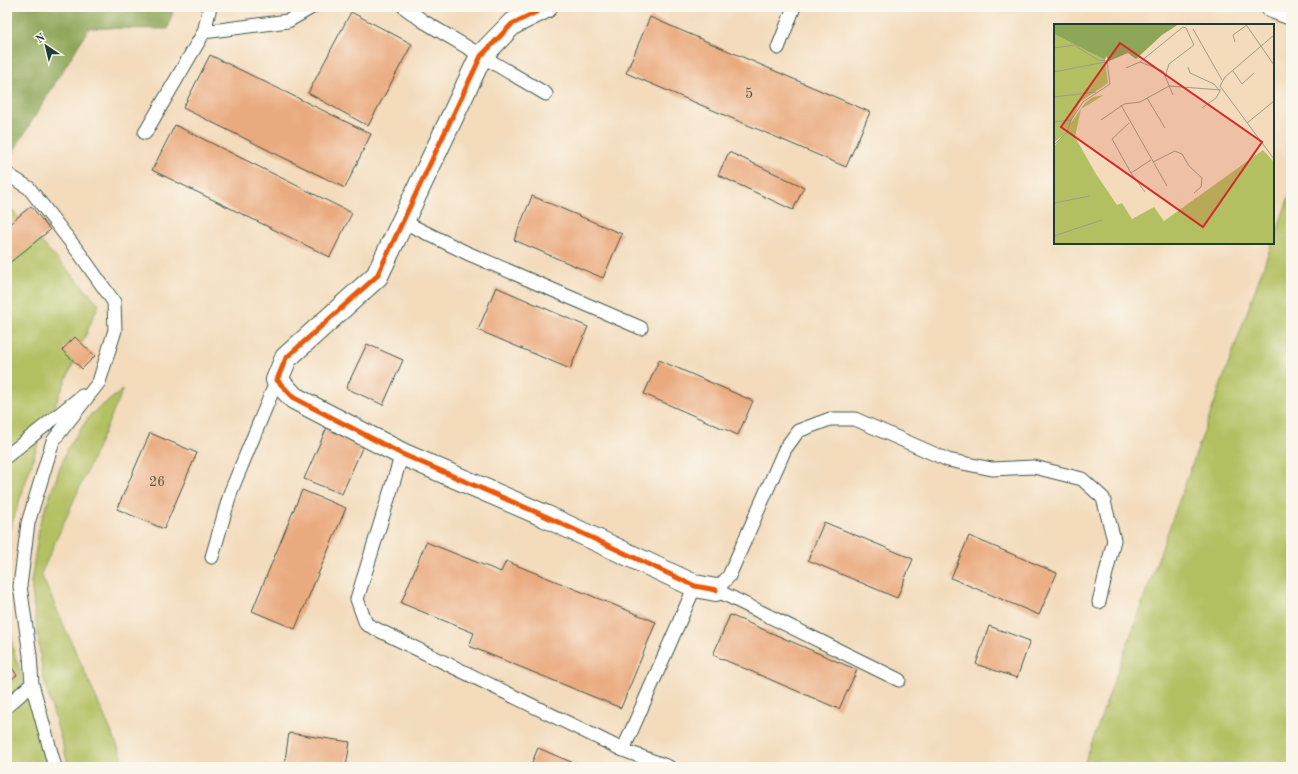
<svg xmlns="http://www.w3.org/2000/svg" width="1298" height="774" viewBox="0 0 1298 774" font-family="'Old Standard TT',serif">
  <style>
    .green { fill: #b3c062; stroke: #697e4b }
    .forest { fill: #8ea658; stroke: #567246 }
    .building { fill: #eaaa7f }
    .lines { fill: none; stroke-linecap: round; stroke-linejoin: round }
    .service-casing { stroke: #3f5548; stroke-width: 15 }
    .minor-casing { stroke: #3f5548; stroke-width: 24 }
    .service { stroke: #fff; stroke-width: 13 }
    .minor { stroke: #fff; stroke-width: 22 }
    .cycleway-casing { stroke: #fbf7ec; stroke-width: 8 }
    .cycleway { stroke: #e8590c; stroke-width: 5 }
    .labels { text-anchor: middle; stroke-width: 3; stroke-linejoin: round; paint-order: stroke }
    .number-label { font-size: 14px; fill: #525847 }
    .inset-road { fill: none; stroke: #9e9c86; stroke-width: 1 }
    .view { fill: #d62828; fill-opacity: 0.15; stroke: #d62828; stroke-width: 2 }
    .inset-edge { fill: none; stroke: #1f3d34; stroke-width: 2 }
  </style>
  <rect width="100%" height="100%" fill="#fbf7ec"/>
  <filter id="ink" filterUnits="userSpaceOnUse"><feTurbulence type="fractalNoise" baseFrequency=".025" numOctaves="2"/><feDisplacementMap in="SourceGraphic" scale="8" xChannelSelector="R" yChannelSelector="G"/><feConvolveMatrix kernelMatrix="1 2 1 2 8 2 1 2 1" color-interpolation-filters="sRGB"/></filter>
  <filter id="wash" filterUnits="userSpaceOnUse"><feTurbulence type="fractalNoise" baseFrequency=".012" numOctaves="4" result="noise"/><feDisplacementMap in="SourceGraphic" scale="16" xChannelSelector="R" yChannelSelector="G"/><feGaussianBlur stdDeviation="0.9" result="paint"/><feColorMatrix in="noise" values="0 0 0 0 0 0 0 0 0 0 0 0 0 0 0 0 0 1.4 0 .05"/><feComposite in="paint" operator="in"/></filter>
  <g filter="url(#wash)">
    <rect width="100%" height="100%" fill="#f3dbbc"/>
    <!-- green -->
    <path class="green" d="M1291,190v577h-208l189,-524h1z
      M7,205l92,99 -62,143 -30,92v6z
      M123,390l-82,184 86,193h-58l-26,-90 -12,-95 9,-59 27,-74 24,-35z
      M7,605l6,44 37,118h-43z"/>
    <!-- forest -->
    <path class="forest" d="M7,7h167l-6,22 -79,-1 -79,129 -3,-1z"/>
    <g id="blocks">
      <!-- building -->
      <path class="building" d="M351,12l61,32 -44,82 -60,-33z
        M650,17l220,95 -24,55 -220,-94z
        M210,55l161,79 -26,54 -162,-80z
        M175,125l177,88 -22,44 -178,-87z
        M729,152l75,35 -11,23 -75,-35z
        M532,196l90,38 -19,44 -89,-38z
        M31,206l19,24 -43,35v-39z
        M496,287l92,40 -18,42 -92,-39z
        M75,337l20,19 -13,13 -20,-19z
        M367,344l36,16 -20,45 -37,-17z
        M659,360l94,41 -15,34 -94,-41z
        M328,425l37,16 -23,53 -38,-15z
        M150,433l47,20 -33,76 -47,-20z
        M302,490l44,18 -51,121 -43,-18z
        M824,522l89,37 -16,39 -89,-38z
        M969,536l88,37 -18,42 -88,-37z
        M426,542l75,30 5,-11 150,61 -35,86 -152,-62 5,-13 -73,-30z
        M730,615l127,55 -18,39 -126,-54z
        M989,626l41,15 -13,37 -41,-14z
        M7,661l10,14 -10,8z
        M289,733l61,9 -4,25h-62z
        M538,748l45,19h-53z"/>
    </g>
  </g>
  <g filter="url(#ink)">
    <use href="#blocks" fill-opacity="0" stroke="#3f5548" stroke-width="1"/>
    <g class="lines">
      <defs>
        <path id="service" d="M404,7l19,14 123,73
          M204,32l84,-11 24,-14
          M778,48l16,-41
          M145,133l59,-101 6,-25
          M7,174l22,14 51,66 34,48 1,28 -16,52 -46,59 -25,82 -8,63 10,69 2,29 23,83
          M404,222l63,31 174,75
          M402,454l-45,145 9,25 257,126 72,-164
          M7,456l75,-60
          M212,557l19,-66 46,-111
          M899,680l-183,-90 13,-14 56,-127 13,-18 32,-12h25l93,41 44,9 42,-2 48,12 21,19 11,42 -15,62
          M7,706l25,-22
          M623,750l46,17"/>
        <path id="minor" d="M546,7l-34,17 -31,32 -104,220 -91,82 -9,22 17,18 108,56 143,62 150,70 21,4
          M1272,7l19,7"/>
      </defs>
      <!-- service casing -->
      <use href="#service" class="service-casing"/>
      <!-- minor casing -->
      <use href="#minor" class="minor-casing"/>
      <!-- service -->
      <use href="#service" class="service"/>
      <!-- minor -->
      <use href="#minor" class="minor"/>
      <defs>
        <path id="cycleway" d="M546,7l-34,17 -31,32 -104,220 -91,82 -9,22 17,18 108,56 143,62 150,70 21,4"/>
      </defs>
      <!-- cycleway casing -->
      <use href="#cycleway" class="cycleway-casing"/>
      <!-- cycleway -->
      <use href="#cycleway" class="cycleway"/>
    </g>
  </g>
  <g class="labels">
    <!-- number labels -->
    <g class="number-label">
      <text x="749" y="98">5</text>
      <text x="157" y="486">26</text>
    </g>
  </g>
  <!-- overview -->
  <g transform="translate(1054 24)">
    <rect width="220" height="220" fill="#f3dbbc"/>
    <path d="M0,10l51,26 3,23 -28,19 -13,29 -13,12zM50,71l-23,14 -6,28 21,37 21,31 5,-2 10,16 22,-12 10,14 99,-71 11,12v82h-220v-97l31,-44 8,-6z" fill="#b3c062"/>
    <path d="M0,0h125l-17,11 -26,24 -8,-6 -19,8 -3,-5 -1,4 -51,-26z" fill="#8ea658"/>
    <path class="inset-road" d="M193,2l27,39M139,5l29,51M220,11l-49,42 -5,9 54,73M181,18l-2,-7 14,-10M0,24l20,-3 24,15 9,1M86,38l23,9 10,24M134,43l2,6 24,11 6,7 -4,7 -14,10M72,44l14,-6 43,-35 3,1 8,17 -25,19 -4,13M179,47l9,13 12,-11M0,48l51,-10M0,73l42,-5M93,74l18,30M67,81l46,81M47,96l23,-16 16,-2 29,-16 52,4M0,98l17,-2M75,99l-17,16 19,34 20,-13M193,99l27,-22M0,121l13,-13 4,-12 12,-18 27,-18 -3,-23M99,138l22,-11 7,3 7,12 13,12 -1,9 -7,6M77,149l14,19M0,179l36,-7M0,212l48,-16"/>
    <path class="view" d="M66,19l142,99 -59,85 -142,-100z"/>
    <rect width="220" height="220" class="inset-edge"/>
  </g>
  <!-- margin -->
  <rect width="1298" height="774" fill="none" stroke="#fbf7ec" stroke-width="24"/>
  <!-- north arrow -->
  <g transform="translate(46 46) rotate(325)" stroke="#fbf7ec" stroke-width="3" paint-order="stroke">
  <path d="M0-3L7 15L0 10L-7 15Z" fill="#1f3d34"/>
  <text y="-6" font-size="11" font-weight="bold" text-anchor="middle" fill="#1f3d34">N</text>
  </g>
</svg>
